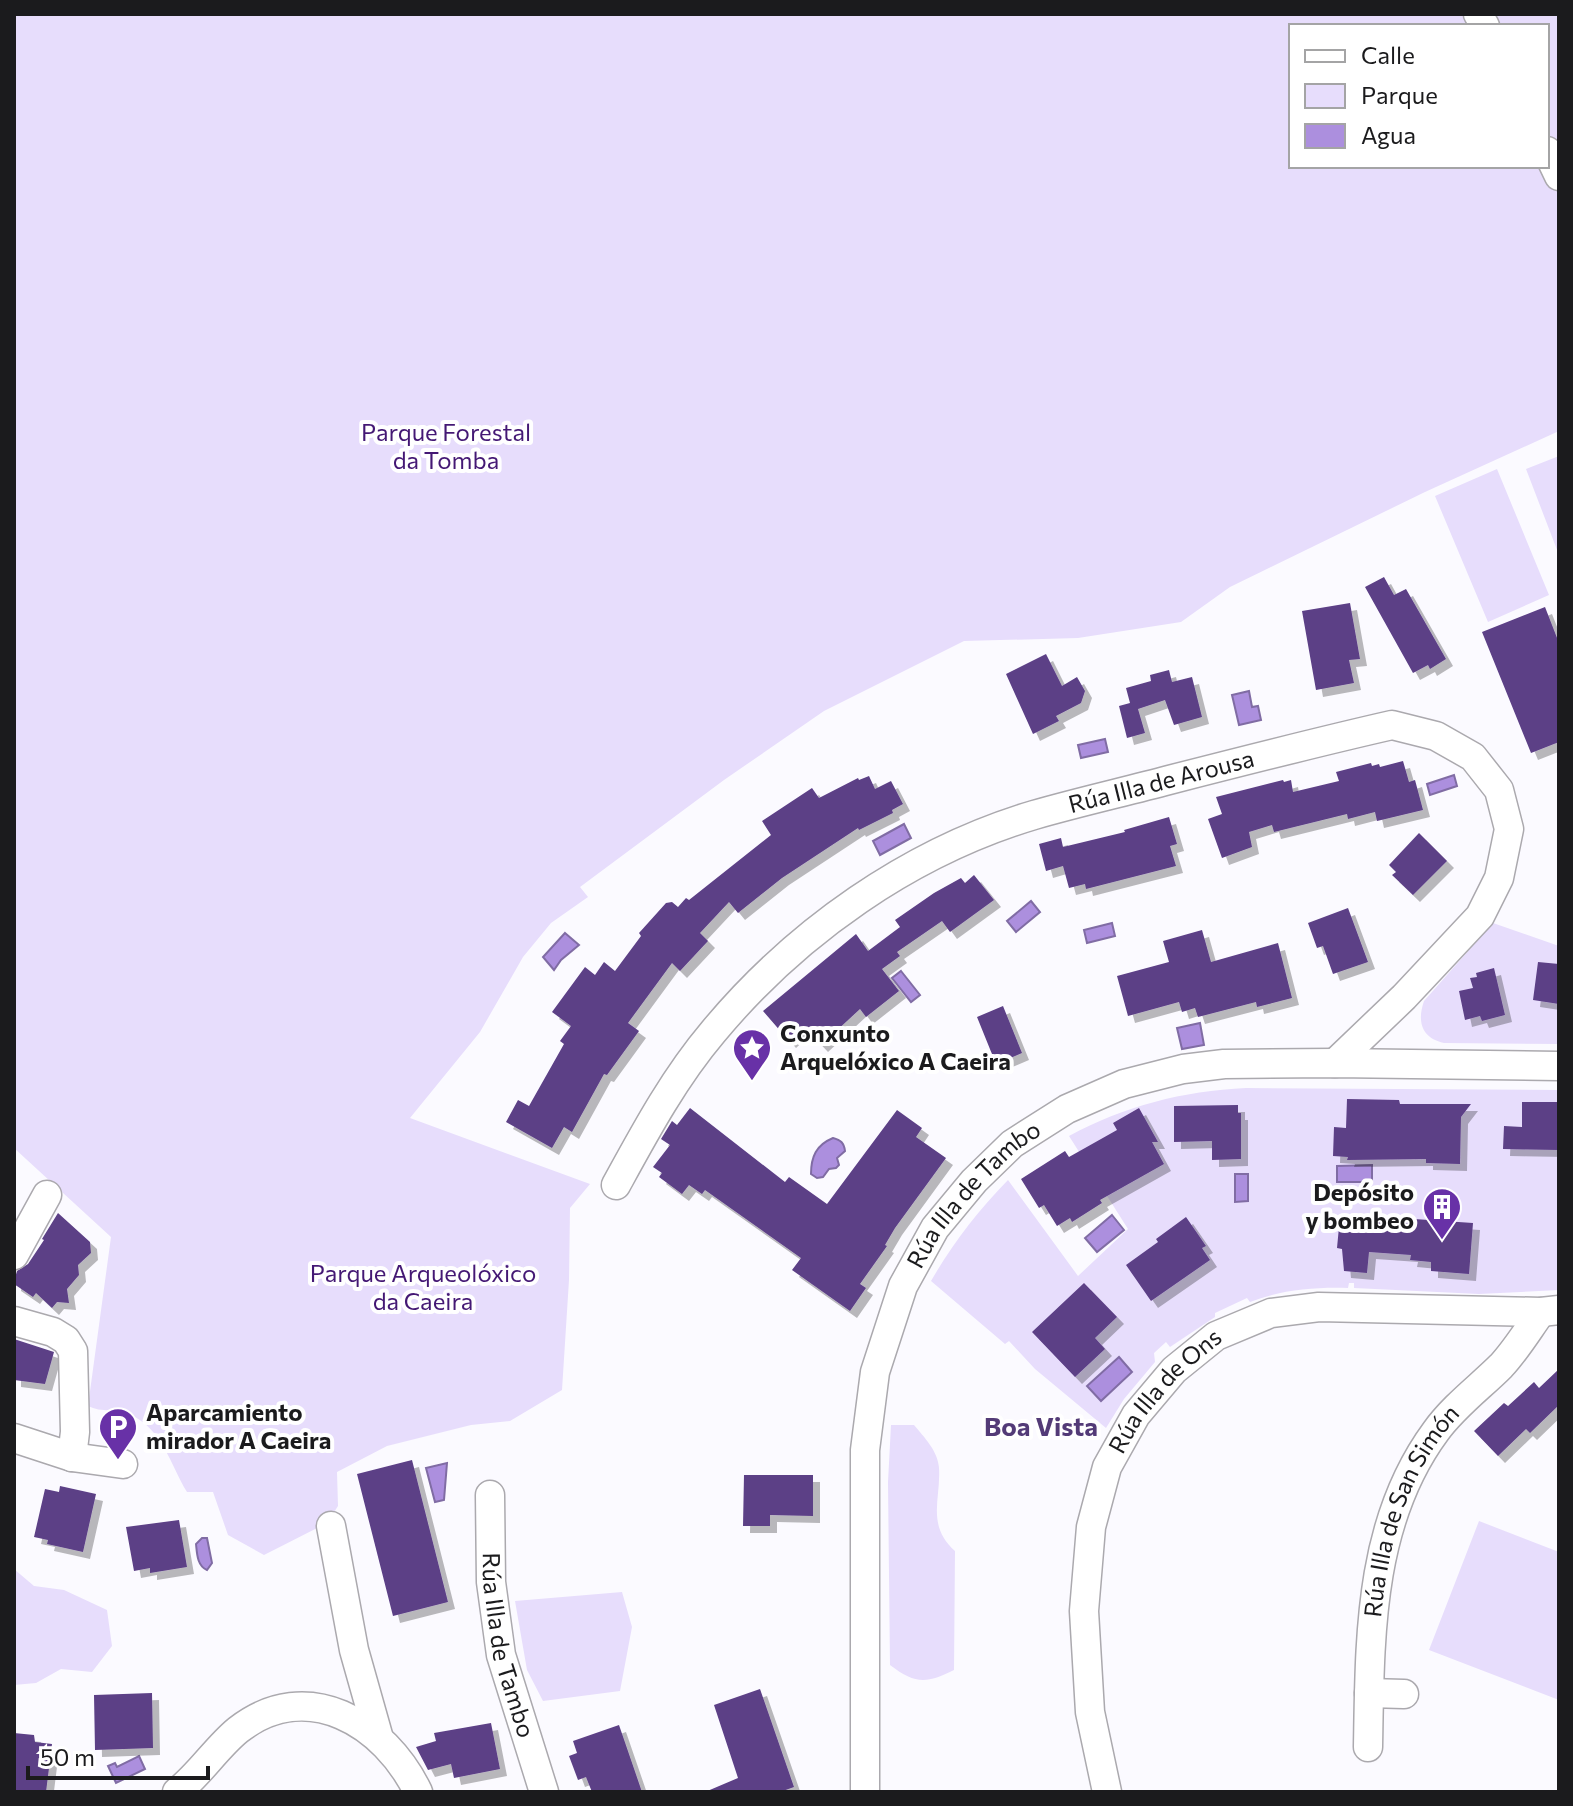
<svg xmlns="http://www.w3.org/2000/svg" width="1573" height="1806" viewBox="0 0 1573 1806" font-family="Commissioner,sans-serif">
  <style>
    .green { fill: #e7ddfc; fill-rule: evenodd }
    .water { fill: #ac8fde; stroke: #806ca4; stroke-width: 2 }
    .building { fill: #5c3f86; filter: url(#shadow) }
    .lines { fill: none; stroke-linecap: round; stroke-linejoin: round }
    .minor-casing { stroke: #aba9ae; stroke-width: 31 }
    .minor { stroke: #fff; stroke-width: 28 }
    .labels { text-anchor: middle; stroke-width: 8; stroke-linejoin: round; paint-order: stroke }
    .park-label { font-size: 24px; fill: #441874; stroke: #fff }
    .street-label { font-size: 24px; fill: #1b1b1d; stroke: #fff }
    .poi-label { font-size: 24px; font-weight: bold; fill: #1b1b1d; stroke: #fff; text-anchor: start }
    .neighbourhood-label { font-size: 26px; font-weight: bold; fill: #533b77; stroke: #fff }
  </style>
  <defs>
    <filter id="shadow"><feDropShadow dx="7" dy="7" stdDeviation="0" flood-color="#0004"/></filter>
  </defs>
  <rect width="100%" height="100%" fill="#fbfaff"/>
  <!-- green -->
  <path class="green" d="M14,14h1545v417l-134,61 -195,95 -49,35 -103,16 -114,3 -140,70 -100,69 -144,107 8,10 -37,26 -28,34 -43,75 -70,86 180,66 -20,24 -1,72 -7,110 -52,31 -39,4 -84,21 -50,26 1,34 -11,17 -63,32 -36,-20 -15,-43h-26c-17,-28 -24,-62 -56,-77 -13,-7 -30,-2 -43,-9l23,-169 -97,-89zM1291,26h256v140h-256z
    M1559,456v99l-33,-86z
    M1497,469l52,126 -61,27 -53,-126z
    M1493,923l66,23v98l-115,-1c-23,-5 -27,-22 -20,-42z
    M1246,1088l313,2v200l-80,4 -125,-6v-5h-5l-1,5c-34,-1 -67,2 -98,14l-3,-4 -32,15v4l-45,30 -4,-5 -12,11 1,9 -31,37 -18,29 -71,-59 -26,-28 -4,3 -74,-63c22,-38 46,-69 77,-101l70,96 50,-47 -59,-93c55,-30 114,-45 177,-48z
    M891,1425h23c10,12 24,26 25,43 2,31 -13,57 16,83l-1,119c-28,14 -39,14 -64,-5l-2,-183z
    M1479,1521l80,31v148l-130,-50z
    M14,1569l20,17 30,4 43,20 5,36 -20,26 -31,-3 -25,14 -22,2z
    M622,1592l10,35 -12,64 -77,10 -16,-31 -12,-69z"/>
  <!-- water -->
  <path class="water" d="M1249,691l3,16 6,-1 3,14 -22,5 -7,-30z
    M1105,739l3,13 -27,6 -3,-13z
    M1454,775l3,11 -27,9 -3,-11z
    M904,824l7,14 -31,17 -7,-14z
    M1031,901l9,11 -24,20 -9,-11z
    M1112,923l3,13 -28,7 -3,-13z
    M565,933l14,12 -18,15 -7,10 -11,-13z
    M901,971l19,24 -9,7 -19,-24z
    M1200,1023l4,22 -22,4 -5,-21z
    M833,1138c8,2 11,5 12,13l-8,7 2,7 -3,3 -7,1 -6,8 -6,1 -6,-4c0,-17 5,-29 22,-36z
    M1372,1165v17h-35v-16z
    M1235,1174h13v27l-13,1z
    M1112,1215l12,15 -27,22 -12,-14z
    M1119,1357l13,15 -31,29 -14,-15z
    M447,1463l-3,37 -9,2 -9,-34z
    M202,1538h5l5,25 -5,7c-10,-4 -10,-17 -11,-26z
    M139,1756l6,13 -29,14 -8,-17 7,-3 2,4z"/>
  <!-- building -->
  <path class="building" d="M1384,577l10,18 12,-6 40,70 -16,10 -2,-4 -15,8 -48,-86z
    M1350,603l10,56 -11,1 5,23 -38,7 -14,-79z
    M1545,607l14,36v99l-28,11 -49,-121z
    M1046,654l16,32 15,-9 8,14 -4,12 -25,13 3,5 -26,13 -27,-60z
    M1169,670l3,12 20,-5 10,40 -28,8 -9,-25 -27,9 7,24 -18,5 -8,-32 11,-3 -4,-15 25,-7 -1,-6z
    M1403,761l6,21 6,-2 8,30 -46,11 -2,-9 -27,7 -1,-5 -73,18 -2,-7 -23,7 3,15 -30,11 -14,-39 14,-5 -6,-17 67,-17 1,2 7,-2 2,12 46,-11 -3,-9 35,-9 1,3 7,-2 1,3z
    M869,776l6,13 16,-8 12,23 -11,6 1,3 -34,17 -1,-2 -76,50 -44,35 -9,-11 -29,31 8,8 -28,30 -8,-8 -44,60 11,8 -32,44 -3,-1 -32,58 -8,-5 -12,21 -46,-26 12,-22 11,6 35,-62 -4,-3 11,-15 -19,-14 33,-45 10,8 9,-13 11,9 26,-35 -2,-3 27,-30 6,-1 6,5 8,-9 3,2 82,-65 -9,-14 50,-33 7,10 39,-20 1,2z
    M1169,817l8,27 -7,2 6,20 -90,23 -1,-5 -16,4 -6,-22 -17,5 -7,-27 22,-6 2,9 62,-15 -1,-2z
    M1419,833l28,28 -34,34 -21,-20 4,-3 -7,-7z
    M974,875l20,25 -44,32 -8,-11 -45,31 3,4 -18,13 17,22 -33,26 -6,-8 -39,36 -17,-18 -15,14 -26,-30 93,-77 12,17 32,-24 -5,-7 39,-27 27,-15 4,5z
    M1348,908l20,54 -35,12 -10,-28 -6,2 -9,-25z
    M1202,930l9,32 67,-19 14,55 -35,9 -1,-5 -58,15 -3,-9 -13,4 -3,-10 -51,14 -11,-40 52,-14 -6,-21z
    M1538,962l21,2v40l-26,-4z
    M1494,968l11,47 -23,6 -2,-5 -15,4 -6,-29 14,-3 -3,-10 7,-1 -1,-4z
    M1003,1006l19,47 -26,11 -19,-47z
    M1347,1099l52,1 1,4h71l-10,13 -1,47 -34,-1v-4l-79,1 1,-3 -15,-1 1,-29 12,1z
    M1522,1102h37v48l-56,-1 1,-23 18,1z
    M1238,1105v8h3v46l-29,1v-19l-38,1v-36z
    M690,1108l95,74 4,-5 38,27 70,-94 25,18 -6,9 30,21 -51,70 -10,17 2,1 -27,38 6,4 -16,23 -58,-41 9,-12 -96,-68 -3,4 -13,-9 -7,9 -23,-17 3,-4 -9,-6 17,-22 -9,-6 11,-18 5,4z
    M1139,1108l19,34h-6l12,22 -64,36 2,3 -30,19 -2,-4 -13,8 -13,-21 -5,3 -18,-29 44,-28 4,6 48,-27 -4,-7z
    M58,1213l32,29 1,11 -13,12 1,10 -12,14 2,14 -12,-1 -5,6 -16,-15 -3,4 -19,-13v-3l3,-10 11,-7 16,-24 -2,-1z
    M1186,1217l20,29 -4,2 8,12 -59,41 -25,-36 32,-23 -2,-3z
    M1414,1219l59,4 -4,51 -38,-3v-9l-21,-2 1,-5 -42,-3 -2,21 -23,-2 -2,-22 -5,-1 2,-21 22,1 1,-8 51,4z
    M1084,1283l33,34 -22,21 10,11 -30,28 -43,-45z
    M14,1339l40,13 -9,32 -31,-4z
    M1559,1369v36l-29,28 -4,-4 -28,27 -24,-25 30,-28 4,3 26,-24 5,6z
    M412,1460l36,142 -55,14 -36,-142z
    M744,1475h69v41l-43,-1v11h-27z
    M60,1486l36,8 -13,58 -36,-8 1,-4 -14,-3 11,-48 14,3z
    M179,1520l8,47 -37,6v-5l-16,3 -8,-44z
    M760,1689l34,98 -14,5h-75l33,-14 -24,-73z
    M152,1693l1,55 -58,2 -1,-55z
    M491,1723l9,46 -46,9 -3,-14 -23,6 -12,-23 20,-6 -2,-8z
    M619,1725l23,67h-50l-6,-15 -8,3 -9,-24 8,-3 -4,-12z
    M14,1733l20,2 1,7 17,2 -6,48h-32z"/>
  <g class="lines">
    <defs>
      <g id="minor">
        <path d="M1478,14l7,12"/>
        <path d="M1547,151l12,25"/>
        <path id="s1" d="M616,1185c29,-53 58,-107 97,-153 83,-100 197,-180 321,-217 45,-13 90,-23 135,-35 74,-19 148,-38 223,-55l44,11 37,21 26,33 10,39 -10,49 -19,38 -76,81 -69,66"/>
        <path d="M14,1255l33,-60"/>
        <path d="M14,1321l39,11 13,8 7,11 2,81 -3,25"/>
        <path d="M14,1438l58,19 51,7"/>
        <path id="s2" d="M490,1495l1,87 10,73 43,137"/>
        <path d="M331,1526l23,124 24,85"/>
        <path d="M1369,1693l35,1"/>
        <path id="s3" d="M1368,1747c2,-109 0,-224 68,-316 18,-25 44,-44 65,-65 15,-16 27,-36 40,-54"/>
        <path d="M177,1792c23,-18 39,-44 61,-62 69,-54 147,-7 180,62"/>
        <path id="s4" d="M865,1792v-342l10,-78 28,-86 32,-58 39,-47 38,-37 55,-35 57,-25 59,-15 41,-5 111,-1 224,3"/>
        <path id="s5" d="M1107,1792l-17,-80 -6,-101 7,-84 16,-60 29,-52 38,-45 42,-34 55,-23 48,-6 222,5 18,-2"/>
      </g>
    </defs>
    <!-- minor casing -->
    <use href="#minor" class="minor-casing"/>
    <!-- minor -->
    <use href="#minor" class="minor"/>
  </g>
  <!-- icons -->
  <defs>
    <symbol id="sight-pin" viewBox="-11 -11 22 30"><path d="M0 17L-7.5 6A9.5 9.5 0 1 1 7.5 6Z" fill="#6831a7" stroke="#fff"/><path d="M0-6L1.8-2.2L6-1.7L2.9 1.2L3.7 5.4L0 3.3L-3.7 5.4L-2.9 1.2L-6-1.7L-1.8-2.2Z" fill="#fff"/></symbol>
    <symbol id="building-pin" viewBox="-11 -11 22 30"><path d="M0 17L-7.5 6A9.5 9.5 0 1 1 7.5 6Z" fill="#6831a7" stroke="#fff"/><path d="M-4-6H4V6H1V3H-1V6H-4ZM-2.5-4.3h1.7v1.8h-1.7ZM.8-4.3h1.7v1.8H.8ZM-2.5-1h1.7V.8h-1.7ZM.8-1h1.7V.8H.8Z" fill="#fff"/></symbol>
    <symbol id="parking-pin" viewBox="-11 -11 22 30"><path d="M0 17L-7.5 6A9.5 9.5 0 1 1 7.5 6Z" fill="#6831a7" stroke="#fff"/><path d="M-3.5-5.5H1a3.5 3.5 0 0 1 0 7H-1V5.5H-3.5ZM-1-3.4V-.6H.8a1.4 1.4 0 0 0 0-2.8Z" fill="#fff"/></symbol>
  </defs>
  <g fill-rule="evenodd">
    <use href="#sight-pin" x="730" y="1026" width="44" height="60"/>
    <use href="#building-pin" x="1420" y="1185" width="44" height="60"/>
    <use href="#parking-pin" x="96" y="1405" width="44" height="60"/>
  </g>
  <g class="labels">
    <!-- park labels -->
    <g class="park-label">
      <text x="446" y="441">Parque Forestal<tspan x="446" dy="28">da Tomba</tspan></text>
      <text x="423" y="1282">Parque Arqueolóxico<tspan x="423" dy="28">da Caeira</tspan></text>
    </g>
    <!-- street labels -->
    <g class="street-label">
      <text dy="8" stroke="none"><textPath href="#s1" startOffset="706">Rúa Illa de Arousa</textPath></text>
      <text dy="8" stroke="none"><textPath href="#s4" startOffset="628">Rúa Illa de Tambo</textPath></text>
      <text dy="8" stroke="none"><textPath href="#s5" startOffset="426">Rúa Illa de Ons</textPath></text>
      <text dy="8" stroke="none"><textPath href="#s3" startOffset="244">Rúa Illa de San Simón</textPath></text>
      <text dy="8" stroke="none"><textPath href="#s2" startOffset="152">Rúa Illa de Tambo</textPath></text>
    </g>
    <!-- poi labels -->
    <g class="poi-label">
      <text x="780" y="1042">Conxunto<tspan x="780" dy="28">Arquelóxico A Caeira</tspan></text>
      <text x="1414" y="1201" text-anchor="end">Depósito<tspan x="1414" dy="28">y bombeo</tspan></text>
      <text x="146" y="1421">Aparcamiento<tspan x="146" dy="28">mirador A Caeira</tspan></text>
    </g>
    <!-- neighbourhood labels -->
    <g class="neighbourhood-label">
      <text x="1041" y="1436">Boa Vista</text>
    </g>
  </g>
  <!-- border -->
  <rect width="1573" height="1806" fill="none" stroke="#1b1b1d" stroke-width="32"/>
  <!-- legend -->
  <rect x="1289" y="24" width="260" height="144" fill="#ffffff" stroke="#a4a4a5" stroke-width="2"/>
  <rect x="1305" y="50" width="40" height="12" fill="#ffffff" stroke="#a4a4a5" stroke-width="2"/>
  <text x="1361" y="64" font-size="24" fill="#1b1b1d">Calle</text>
  <rect x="1305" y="84" width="40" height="24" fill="#e7ddfc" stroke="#a4a4a5" stroke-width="2"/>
  <text x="1361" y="104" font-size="24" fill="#1b1b1d">Parque</text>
  <rect x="1305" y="124" width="40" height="24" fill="#ac8fde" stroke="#a4a4a5" stroke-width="2"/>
  <text x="1361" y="144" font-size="24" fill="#1b1b1d">Agua</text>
  <!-- scale -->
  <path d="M28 1766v12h180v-12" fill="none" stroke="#1b1b1d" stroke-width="4"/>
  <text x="40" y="1766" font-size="24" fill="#1b1b1d" stroke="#ffffff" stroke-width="6" paint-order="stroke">50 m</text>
</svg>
